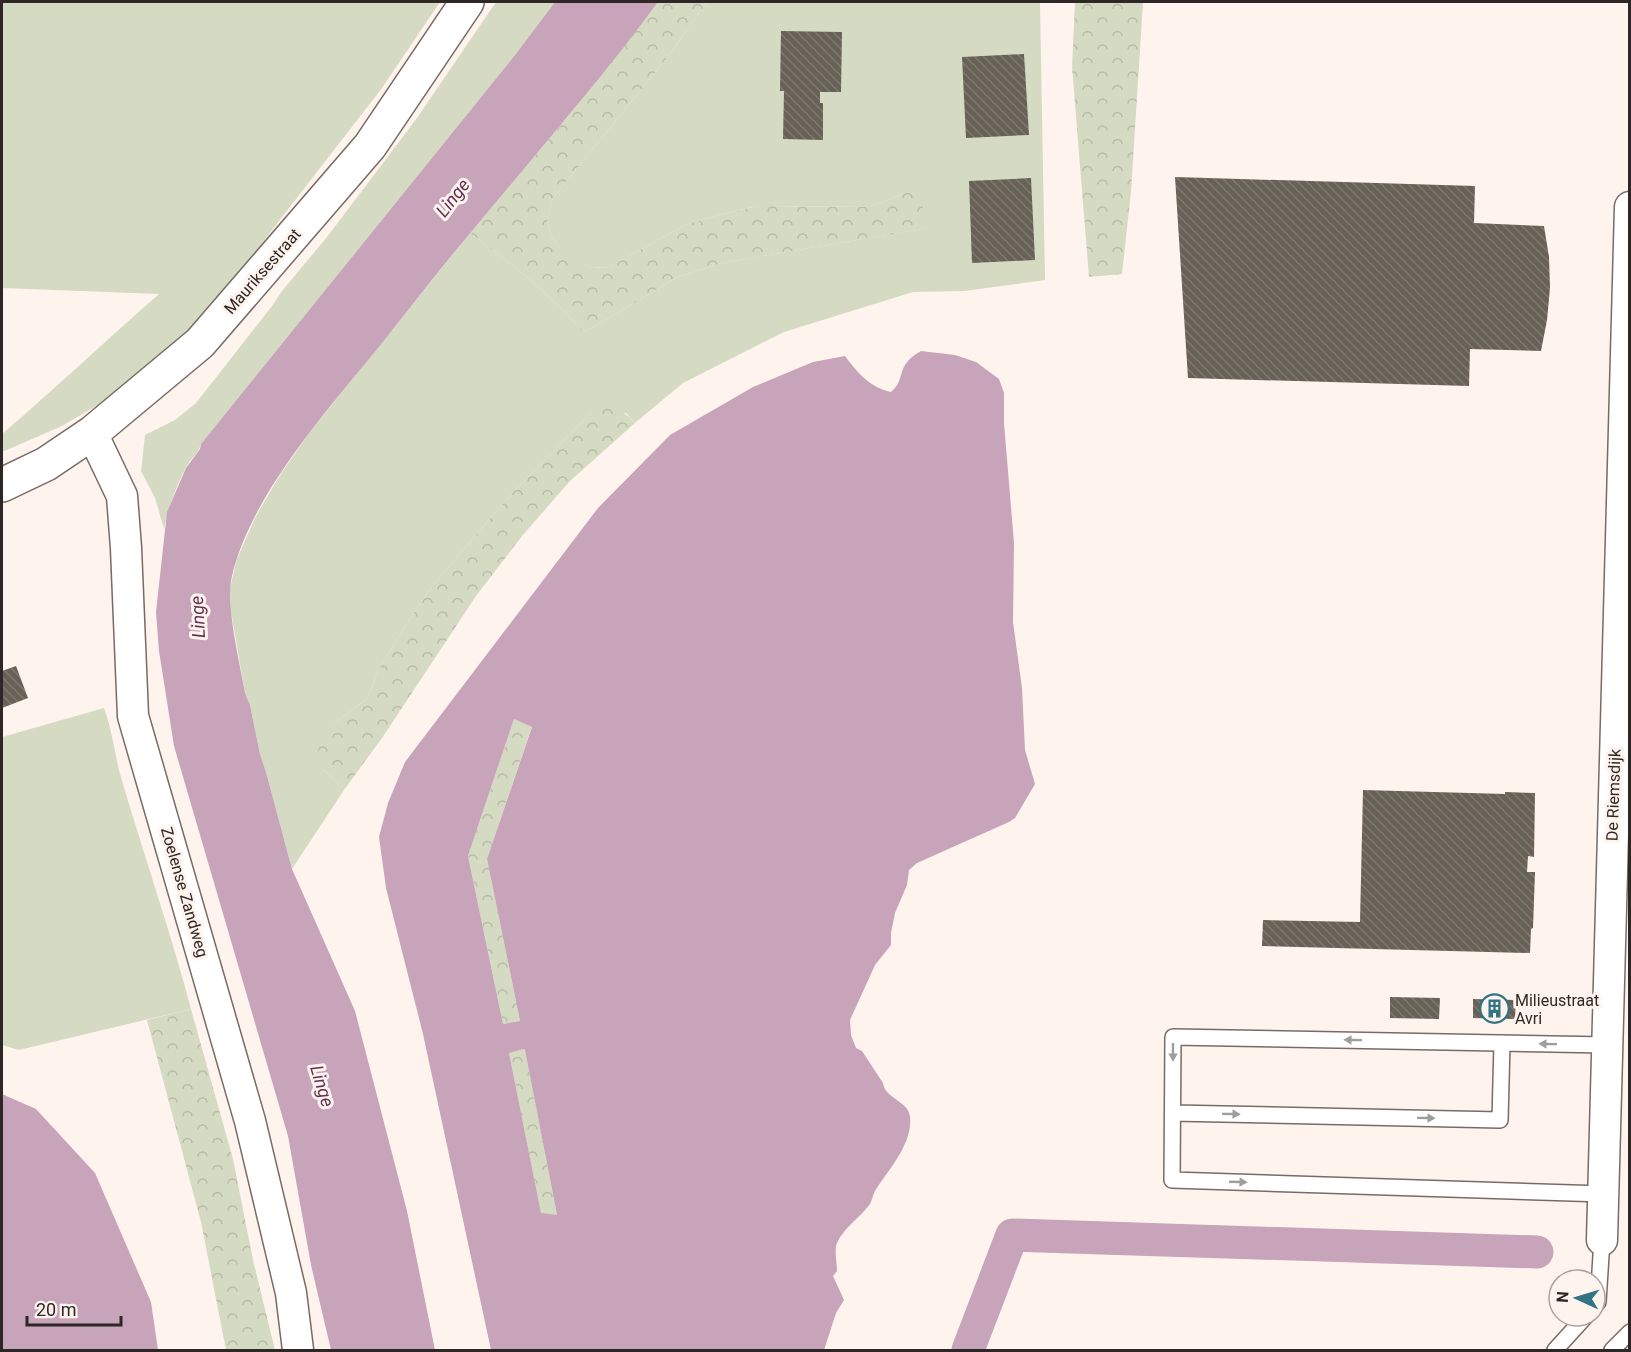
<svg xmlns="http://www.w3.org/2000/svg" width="1631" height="1352" viewBox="0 0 1631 1352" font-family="Roboto,sans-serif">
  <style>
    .green { fill: #d5dac3 }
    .forest { fill: url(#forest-crowns) }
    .water { fill: #c7a4ba; fill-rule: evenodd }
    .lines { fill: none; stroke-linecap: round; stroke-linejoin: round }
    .canal { stroke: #c7a4ba; stroke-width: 33 }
    .building { fill: url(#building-back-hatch) }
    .service-casing { stroke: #786b65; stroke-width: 18 }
    .minor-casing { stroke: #786b65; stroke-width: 33 }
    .tertiary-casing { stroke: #786b65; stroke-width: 36 }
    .service { stroke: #fff; stroke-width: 15 }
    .minor { stroke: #fff; stroke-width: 30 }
    .tertiary { stroke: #fff; stroke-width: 33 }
    .oneway { fill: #a09e9d }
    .labels { text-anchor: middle; stroke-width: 6; stroke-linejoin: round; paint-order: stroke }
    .street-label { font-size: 16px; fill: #2d2825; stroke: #fff3ed }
    .poi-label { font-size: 16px; fill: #2d2825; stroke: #fff3ed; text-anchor: start }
    .water-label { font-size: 18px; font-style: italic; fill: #613252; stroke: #fff3ed }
  </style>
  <defs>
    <pattern id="forest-crowns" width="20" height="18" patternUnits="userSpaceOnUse" patternTransform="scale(1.5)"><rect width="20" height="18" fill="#d5dac3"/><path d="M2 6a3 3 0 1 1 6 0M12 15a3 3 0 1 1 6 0" fill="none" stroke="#b7bba7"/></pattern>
    <pattern id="building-back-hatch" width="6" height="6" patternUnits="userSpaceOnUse" patternTransform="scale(1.5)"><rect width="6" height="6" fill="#676156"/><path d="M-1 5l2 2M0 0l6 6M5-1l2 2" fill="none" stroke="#7d7870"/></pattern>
  </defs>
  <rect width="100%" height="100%" fill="#fff3ed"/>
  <!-- green -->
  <path class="green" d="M2,2h438l-58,86 -141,182 -47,55 -43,40 -43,34 -46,27 -60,26v-18c53,-45 104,-94 157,-140l-157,-6z
    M496,2h59l-40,53 -314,389c-3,10 -11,15 -16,25 -9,19 -17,38 -21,60l-9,-31 -14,-27 4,-36 30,-15 21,-17 76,-97 10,-15 45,-54 90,-119z
    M707,2h257l8,1 1,-1h67l5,278 -81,11 -51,1 -129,40 -101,51 -48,40 -9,-10h-35l-78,79 -78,91 -19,26 -37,60 -12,30 -34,25 -10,45 21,21 -52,79 -26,-97 -6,-18 -10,-49 -5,-12 -14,-82 -1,-23 7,-29 18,-41 25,-43 30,-43 160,-199c40,30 79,59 112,98l6,-1 90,-53 44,-14 206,-35 -13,-47 -15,14 -30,12 -113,-1 -38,9 -34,10 -76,42 -18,1 -22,-11 -13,-14 -6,-10 -3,-15 6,-20 113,-139z
    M104,708c9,24 11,51 19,76 22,75 48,149 68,225l-172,41 -17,-5v-308z"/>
  <!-- forest -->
  <path class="forest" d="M658,2h49l-41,57 -113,139 -6,20 3,15 6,10 13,13 22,12 18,-1 76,-42 34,-10 38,-9 113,1 30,-12 15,-15 14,48 -207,35 -44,14 -90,53 -6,1c-33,-39 -72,-68 -112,-98l101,-120z
    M1075,2h68l-12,190 -9,82 -33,3 -17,-210z
    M602,406c15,2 23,6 33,17l-65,58 -48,55 -46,60 -94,142 -38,52 -21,-21 -5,-18 2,-10 13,-17 34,-25 12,-30 37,-60 19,-26 78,-91 78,-79z
    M514,719l18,7 -45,133 33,162 -17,3 -35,-168z
    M191,1009l42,150 20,101 22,90h-49l-25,-128 -54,-202z
    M525,1049l32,166 -16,-1 -32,-161z"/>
  <!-- water -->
  <path class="water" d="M555,2h103c-58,79 -123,153 -186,229 -32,38 -63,78 -94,117 -52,64 -127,147 -146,228 -7,28 8,87 13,117l5,12 10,49 6,18 26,97 63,142 52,200 28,139h-104l-20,-85 -23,-129 -114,-390 -15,-95 -3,-39 11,-100 19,-44 14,-19 1,-5 314,-389z
    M921,351l34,4 21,7 23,17 5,14v30l10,120 -1,79 9,66 3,62 10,34 -20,34 -6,4 -92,41 -8,7 -2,15 -12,28 -4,20v12l-16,20 -25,55 1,15 5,13 6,3 21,32c2,16 26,18 27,34 3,27 -22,53 -35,74 -2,4 -3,9 -5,13 -10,14 -26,23 -33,39 -3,7 0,20 0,28l-4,5 11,24 -8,13 -12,37h-333l-68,-316 -37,-146 -7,-51 9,-34 17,-41 193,-254 72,-73 83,-48 60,-25 32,-6c13,17 24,31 46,36 16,-13 3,-26 30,-41zM514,719l18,8 -45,132 33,162 -17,3 -35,-168zM524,1049l1,1 32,165 -16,-2 -32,-160z
    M2,1094l34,15 59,64 56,129 7,48h-156z"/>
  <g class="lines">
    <!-- canal -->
    <path class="canal" d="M968,1350l44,-115 525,17"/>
  </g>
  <!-- building -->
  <path class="building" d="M781,31l61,1 -1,60h-21v11h3v37l-40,-1 1,-48h-4z
    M1024,54l5,81 -63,3 -4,-81z
    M1175,177l300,9 -1,37 70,3 5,31 1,31 -3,32 -6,31 -71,-2 -1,37 -281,-8z
    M1031,178l4,82 -63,3 -3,-82z
    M16,666l12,32 -26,10v-37z
    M1363,790l142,4v-2l30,1 -1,64 -6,-1 -1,16h8l-2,56 -2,1 -1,24 -268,-7 1,-26 97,2z
    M1390,997l50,1 -1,21 -49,-1z
    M1473,999l43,1 -1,19 -42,-1z"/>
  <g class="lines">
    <defs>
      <path id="service" d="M1173,1113l327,7 2,-77
        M1604,1194l-432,-14 1,-143 434,8
        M1595,1305l3,-3 4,-62
        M1555,1350l31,-34
        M1612,1350l18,-18"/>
      <path id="minor" d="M92,433l30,63 4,52 7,168 117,405 41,172 7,57
        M1602,1240l28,-1033"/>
      <path id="tertiary" d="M2,485l44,-21 46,-31 108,-90 170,-197 97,-144"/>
    </defs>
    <!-- service casing -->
    <use href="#service" class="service-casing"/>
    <!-- minor casing -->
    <use href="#minor" class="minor-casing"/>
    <!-- tertiary casing -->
    <use href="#tertiary" class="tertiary-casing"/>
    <!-- service -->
    <use href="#service" class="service"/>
    <!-- minor -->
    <use href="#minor" class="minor"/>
    <!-- tertiary -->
    <use href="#tertiary" class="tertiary"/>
  </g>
  <!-- one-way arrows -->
  <defs><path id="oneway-solid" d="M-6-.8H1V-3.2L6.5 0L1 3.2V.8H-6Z" transform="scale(1.5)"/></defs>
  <g class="oneway">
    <use href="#oneway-solid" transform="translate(1353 1040) rotate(-179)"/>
    <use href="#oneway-solid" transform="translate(1548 1044) rotate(-179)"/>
    <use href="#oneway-solid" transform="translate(1173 1052) rotate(90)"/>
    <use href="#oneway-solid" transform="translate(1231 1114) rotate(1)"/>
    <use href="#oneway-solid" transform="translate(1426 1118) rotate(1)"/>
    <use href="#oneway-solid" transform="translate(1238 1182) rotate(2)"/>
  </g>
  <!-- icons -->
  <defs>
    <symbol id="building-ring" viewBox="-11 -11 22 22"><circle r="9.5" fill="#fff3ed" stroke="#327386" stroke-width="1.5"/><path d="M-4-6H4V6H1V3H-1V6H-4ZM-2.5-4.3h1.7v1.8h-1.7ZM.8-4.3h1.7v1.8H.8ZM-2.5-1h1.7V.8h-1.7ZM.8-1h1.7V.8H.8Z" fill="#327386"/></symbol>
  </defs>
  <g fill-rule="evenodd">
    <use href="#building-ring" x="1478" y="992" width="33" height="33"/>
  </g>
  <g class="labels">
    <!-- street labels -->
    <g class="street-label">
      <text transform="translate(262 271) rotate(-49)" y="6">Mauriksestraat</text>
      <text transform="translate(1613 795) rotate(-88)" y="6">De Riemsdijk</text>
      <text transform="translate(185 892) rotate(74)" y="6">Zoelense Zandweg</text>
    </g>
    <!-- poi labels -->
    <g class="poi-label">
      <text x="1515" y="1006">Milieustraat<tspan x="1515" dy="18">Avri</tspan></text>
    </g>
    <!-- water labels -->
    <g class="water-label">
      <text transform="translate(453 198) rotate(-52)" y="6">Linge</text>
      <text transform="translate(198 617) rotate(-93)" y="6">Linge</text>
      <text transform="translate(322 1086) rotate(73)" y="6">Linge</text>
    </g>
  </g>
  <!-- border -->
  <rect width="1631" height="1352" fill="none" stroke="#2d2825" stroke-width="6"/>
  <!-- north arrow -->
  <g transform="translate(1577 1298) rotate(274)"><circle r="28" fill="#fff3ed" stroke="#aba29d" stroke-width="1.5"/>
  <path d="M0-4.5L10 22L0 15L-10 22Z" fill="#327386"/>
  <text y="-9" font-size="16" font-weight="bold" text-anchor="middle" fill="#2d2825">N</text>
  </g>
  <!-- scale -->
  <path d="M27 1316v9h94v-9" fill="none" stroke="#2d2825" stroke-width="3"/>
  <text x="36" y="1316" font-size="18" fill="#2d2825" stroke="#fff3ed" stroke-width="4.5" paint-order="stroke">20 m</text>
</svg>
